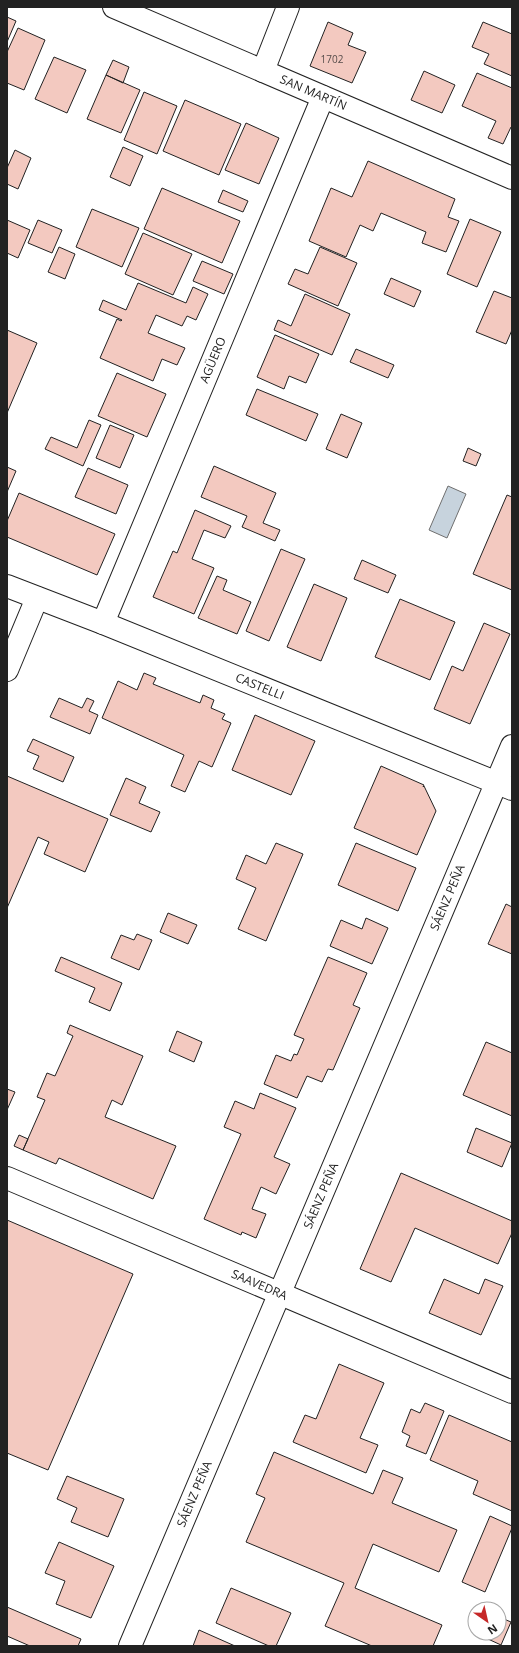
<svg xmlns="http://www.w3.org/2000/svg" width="519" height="1653" viewBox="0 0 519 1653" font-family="'Open Sans',sans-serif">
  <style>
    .water { fill: #c7d3dd; stroke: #6f6f6f }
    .building { fill: #f3c9c0; stroke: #222 }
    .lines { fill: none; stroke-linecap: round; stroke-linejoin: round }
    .street-casing { stroke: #222; stroke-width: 24 }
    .street { stroke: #fff; stroke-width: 22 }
    .labels { text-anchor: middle; stroke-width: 3; stroke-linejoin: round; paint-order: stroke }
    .number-label { font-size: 10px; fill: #564c4a }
    .street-label { font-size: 12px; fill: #222; stroke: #fff }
  </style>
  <rect width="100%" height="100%" fill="#fff"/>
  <!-- water -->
  <path class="water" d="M448,486l18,8 -19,44 -18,-8z"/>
  <!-- building -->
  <path class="building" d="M7,17l9,4 -9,21z
    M328,22l25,11 -5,12 18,7 -14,31 -42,-17z
    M483,22l29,12v42l-28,-12 5,-10 -17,-7z
    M18,28l27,12 -21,50 -17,-7v-31z
    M54,57l32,13 -19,43 -32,-14z
    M113,60l16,7 -6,16 -17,-8z
    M424,71l31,14 -13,28 -31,-13z
    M477,73l35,15v40l-1,-1 -8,17 -15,-6 8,-17 -34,-15z
    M106,75l34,15 -19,43 -34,-14z
    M144,92l33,14 -20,48 -33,-14z
    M185,100l56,24 -22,51 -56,-24z
    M246,123l33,15 -20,46 -34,-14z
    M123,147l20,9 -13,30 -20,-9z
    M15,150l16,8 -13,31 -11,-5v-16z
    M368,161l87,38 -7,18 11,4 -13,31 -24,-9 4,-11 -45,-19 -8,18 -13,-6 -14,32 -37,-16 22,-53 21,9z
    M162,188l78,33 -18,42 -78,-34z
    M223,190l25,11 -5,11 -25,-10z
    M92,209l47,19 -17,39 -46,-20z
    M470,219l31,13 -24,55 -30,-13z
    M7,220l23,10 -12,28 -11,-5z
    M38,220l24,10 -10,23 -24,-10z
    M143,233l49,21 -19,41 -48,-21z
    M59,247l16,7 -10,25 -17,-7z
    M320,247l37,16 -19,43 -50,-22 7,-15 13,5z
    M202,261l31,13 -9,20 -31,-13z
    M391,278l30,13 -7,16 -30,-13z
    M138,283l48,20 7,-16 15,7 -12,26 -9,-4 -5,10 -26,-11 -8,18 37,15 -8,17 -15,-6 -9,22 -53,-23 17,-39 4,2 1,-1 -23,-10 4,-10 23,10z
    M494,291l18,7v32l-6,14 -30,-12z
    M305,294l45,20 -18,41 -58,-25 4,-10 13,6z
    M7,330l30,13 -30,70z
    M275,335l44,19 -13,29 -17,-7 -5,13 -27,-12z
    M356,349l38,16 -6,13 -38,-16z
    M117,373l49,21 -19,43 -49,-21z
    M257,389l61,25 -12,27 -60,-26z
    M341,414l21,9 -15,35 -21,-9z
    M89,420l12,5 -18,41 -38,-17 6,-12 26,11z
    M110,425l24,10 -14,33 -24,-10z
    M468,448l13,6 -5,12 -13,-5z
    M214,466l62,27 -13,30 17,7 -5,11 -33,-14 5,-11 -46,-19z
    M7,467l9,4 -9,21z
    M88,468l40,17 -12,29 -41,-17z
    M19,493l96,41 -18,41 -90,-38v-16z
    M507,495l5,2v93l-39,-16z
    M195,510l36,16 -6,12 -21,-8 -12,29 22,9 -20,46 -41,-17 20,-46 4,2z
    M281,549l24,10 -36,82 -23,-10z
    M362,560l34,15 -8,18 -34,-14z
    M217,576l10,4 -4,10 28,12 -14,32 -39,-16z
    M314,584l33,14 -26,63 -34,-14z
    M400,599l55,23 -25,58 -55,-23z
    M484,623l26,11 -40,90 -36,-15 18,-43 11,5z
    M144,673l12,5 -3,6 47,19 3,-8 11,5 -3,8 14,6 -3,5 9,4 -19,44 -13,-6 -14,31 -14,-6 13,-31 -82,-37 16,-37 19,9z
    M59,698l23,10 5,-10 7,3 -5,10 9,4 -8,19 -40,-17z
    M255,715l60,26 -24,54 -59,-25z
    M33,739l41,18 -11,25 -30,-13 6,-13 -12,-5z
    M381,766l43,19 -1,2 1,-1 12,25 -19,44 -63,-27z
    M7,776l101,43 -23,53 -41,-18 5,-12 -11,-5 -31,71z
    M126,778l20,9 -7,16 21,9 -9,20 -41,-17z
    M276,843l27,11 -37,87 -28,-12 18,-41 -20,-9 10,-24 20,9z
    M356,843l60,25 -18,43 -60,-26z
    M506,904l6,3v47l-24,-10z
    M168,913l29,12 -9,19 -28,-12z
    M366,918l22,10 -16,36 -42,-18 11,-26 21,9z
    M137,934l15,6 -13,30 -28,-12 10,-23 13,5z
    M61,957l61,26 -12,28 -21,-9 6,-14 -40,-17z
    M328,957l39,16 -14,32 7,3 -27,62 -5,-1 -6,13 -15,-6 -10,22 -33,-14 12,-29 15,6 3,-7 3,1 7,-16 -10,-4z
    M70,1025l73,31 -21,49 -10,-5 -7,17 71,29 -23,53 -94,-41 -3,6 -33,-14 22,-50 -8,-3 10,-24 8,3 18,-40 -6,-3z
    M177,1031l25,11 -8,20 -25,-11z
    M486,1042l26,11v63l-49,-21z
    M7,1089l8,3 -8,18z
    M260,1093l36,15 -22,49 16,7 -14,30 -15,-7 -9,22 14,5 -10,24 -14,-6 -1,3 -37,-16 37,-85 -17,-7 11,-26 19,8z
    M476,1128l36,15 -10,24 -35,-15z
    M19,1135l9,4 -5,11 -9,-4z
    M401,1173l111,48v12l-14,31 -83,-36 -24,54 -31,-13z
    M7,1220l126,54 -85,196 -41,-17z
    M444,1279l35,15 6,-15 18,7 -22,49 -52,-22z
    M339,1364l45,19 -24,55 18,7 -12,28 -73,-31 12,-27 11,4z
    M425,1403l19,8 -18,43 -20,-8 4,-10 -8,-4 9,-23 9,4z
    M449,1415l63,27v69l-39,-17 5,-13 -48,-21z
    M274,1452l99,42 10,-24 20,8 -11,25 65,27 -18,42 -66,-28 -18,44 87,37 -9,21h-61l-47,-20 19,-43 -98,-41 19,-44 -9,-4z
    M67,1476l57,23 -16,38 -37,-15 6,-14 -20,-9z
    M490,1516l22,10v2l-27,64 -23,-10z
    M59,1542l55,24 -23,52 -35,-14 9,-23 -20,-8z
    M231,1588l60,25 -15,33h-7l-53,-23z
    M7,1607l74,32 -3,7h-48l-23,-10z
    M499,1617l12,5 -10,23 -13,-6 2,-6h9z
    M199,1630l36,16h-42z"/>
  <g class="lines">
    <defs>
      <g id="street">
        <path id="s1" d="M114,7l398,171"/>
        <path d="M263,71l25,-64"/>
        <path id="s2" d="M7,586l96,37 409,166"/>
        <path id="s3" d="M103,623l220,-526"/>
        <path d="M7,670l30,-72"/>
        <path id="s4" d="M7,1178l505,214"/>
        <path id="s5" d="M130,1646l382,-900"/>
      </g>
    </defs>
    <!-- street casing -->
    <use href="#street" class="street-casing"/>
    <!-- street -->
    <use href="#street" class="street"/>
  </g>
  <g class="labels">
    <!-- number labels -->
    <g class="number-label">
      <text x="332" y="63">1702</text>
    </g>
    <!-- street labels -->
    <g class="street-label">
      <text dy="4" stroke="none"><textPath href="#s1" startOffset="217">SAN MARTÍN</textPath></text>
      <text dy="4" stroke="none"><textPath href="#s3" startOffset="285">AGÜERO</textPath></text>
      <text dy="4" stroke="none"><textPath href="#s2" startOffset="272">CASTELLI</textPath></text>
      <text dy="4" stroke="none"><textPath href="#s5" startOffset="813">SÁENZ PEÑA</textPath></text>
      <text dy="4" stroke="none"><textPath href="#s5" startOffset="489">SÁENZ PEÑA</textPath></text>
      <text dy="4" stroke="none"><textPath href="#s4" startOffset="274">SAAVEDRA</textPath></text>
      <text dy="4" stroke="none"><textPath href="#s5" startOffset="165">SÁENZ PEÑA</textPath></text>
    </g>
  </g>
  <!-- border -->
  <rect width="519" height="1653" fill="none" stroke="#222222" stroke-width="16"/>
  <!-- north arrow -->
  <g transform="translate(487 1621) rotate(146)"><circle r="19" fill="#ffffff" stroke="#a7a7a7"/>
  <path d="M0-3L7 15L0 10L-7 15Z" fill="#c62828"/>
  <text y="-6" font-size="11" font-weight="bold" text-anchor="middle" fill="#222222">N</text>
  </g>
</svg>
